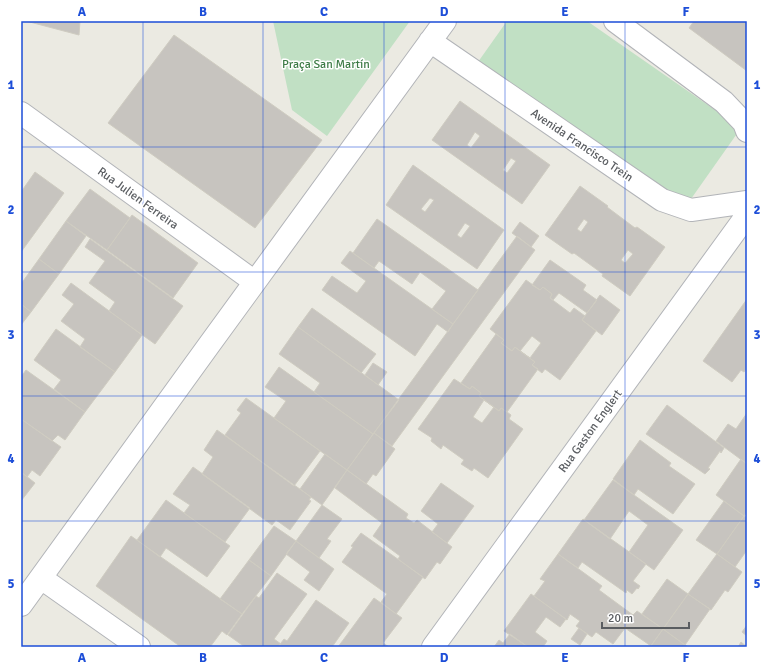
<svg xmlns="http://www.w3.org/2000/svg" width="768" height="668" viewBox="0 0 768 668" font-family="Signika,sans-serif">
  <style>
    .green { fill: #c1e0c4 }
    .building { fill: #c7c4bf; stroke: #cfccc1; fill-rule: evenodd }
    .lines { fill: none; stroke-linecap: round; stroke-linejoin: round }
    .minor-casing { stroke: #b2b4b8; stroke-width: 24 }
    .minor { stroke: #fff; stroke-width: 22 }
    .grid { fill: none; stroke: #1d4ed8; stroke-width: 1; stroke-opacity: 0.55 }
    .labels { text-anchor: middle; stroke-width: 3; stroke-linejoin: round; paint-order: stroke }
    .park-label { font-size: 12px; fill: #3e7c47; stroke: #fff }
    .street-label { font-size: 12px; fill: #5a5d61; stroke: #fff }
    .neatline { fill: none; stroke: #1d4ed8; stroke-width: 1.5 }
    .grid-label { font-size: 13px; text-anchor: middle; font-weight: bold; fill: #1d4ed8 }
  </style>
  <rect width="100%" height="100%" fill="#ebeae2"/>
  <!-- green -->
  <path class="green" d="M273,21h137l-83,115 -35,-26z
    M507,21h80l154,107 -55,78 -208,-144z"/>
  <!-- building -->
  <path class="building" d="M26,21h54l-1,14z
    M694,21h53v50l-58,-43z
    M174,35l148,105 -67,88 -147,-105z
    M460,101l90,64 -28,39 -90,-64zM475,132l5,4 -9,12 -4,-3zM511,158l5,3 -9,12 -4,-3z
    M413,165l91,65 -27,39 -91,-64zM430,198l4,2 -9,12 -4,-3zM465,223l5,3 -9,12 -4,-3z
    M35,172l29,21 -43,59v-60z
    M580,186l28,20 -1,1 28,21 2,-1 28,20 -35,49 -28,-20 1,-2 -29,-21 -2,1 -27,-19zM584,219l4,3 -7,10 -4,-3zM628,250l5,4 -8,9 -4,-3z
    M90,189l40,29 -23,32 -41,-29z
    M132,215l66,48 -25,35 -66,-48z
    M377,219l101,71 -25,34 -21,-15 14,-18 -26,-19 -8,12 -33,-23 -5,7 -21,-15z
    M66,221l20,15 -27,38 -20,-15z
    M520,222l19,14 -8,11 -19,-14z
    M517,236l18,14 -143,196 -18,-13z
    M90,239l93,67 -28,38 -46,-33 6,-9 -26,-19 16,-22 -20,-14z
    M350,251l103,73 -5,8 -11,-8 -22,32 -93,-66 10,-14 25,17 9,-12 -25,-18z
    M39,259l20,15 -28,38 -10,-8v-20z
    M550,260l36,25 -3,5 14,10 -10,13 -28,-20 -6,7 -3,-2 2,-4 -9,-7 -3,3 -8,-5z
    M526,280l14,10 3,-3 9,7 -2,4 20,15 4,-5 11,8 -3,4 14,11 -36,49 -15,-11 -3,4 -10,-8 3,-3 -20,-15 -3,4 -11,-8 3,-3 -14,-11z
    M71,283l71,52 -27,37 -35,-25 5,-8 -24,-18 13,-17 -12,-9z
    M600,295l20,15 -18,25 -20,-15z
    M747,299v68l-3,5 -3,-2 -9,12 -29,-21z
    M21,304l10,8 -10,13z
    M312,308l64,46 -15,19 -63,-46z
    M298,327l101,73 -26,34 -59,-42 6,-9 -41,-29z
    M56,329l59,43 -30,40 -31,-23 7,-9 -27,-20z
    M496,334l8,6 -3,3 11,8 3,-4 5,4 15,11 -3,3 6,4 -31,43 -6,-4 -2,3 -20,-15 2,-3 -9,-7 -2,3 -9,-6z
    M532,336l9,7 -11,15 -10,-7z
    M373,363l14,9 -9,13 -13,-10z
    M279,367l94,67 -26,36 -73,-52 12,-17 -21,-14z
    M26,370l59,42 -20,28 -7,-5 -6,6 -31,-22v-42z
    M454,379l16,10 2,-3 9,7 -2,3 20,15 2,-3 6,4 4,3 -2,4 14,10 -35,49 -14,-10 -2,3 -11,-7 3,-4 -21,-15 -2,4 -10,-8 1,-3 -14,-9z
    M246,398l74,53 -26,35 -69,-51 16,-22 -4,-3z
    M484,400l10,7 -12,16 -9,-6z
    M667,405l57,43 -3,5 -1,-2 -12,17 2,1 -5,5 -59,-40z
    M747,413v51l-31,-23 12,-17 8,5z
    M21,419l40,28 -21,29 -8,-6 -5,7 -6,-5z
    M217,430l94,67 -2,3 2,1 -21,29 -14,-10 -4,5 -70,-51 11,-17 -9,-7z
    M374,433l21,16 -19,27 -3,-2 -7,10 -19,-14z
    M640,440l31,23 -2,3 26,18 -22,30 -35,-25 -4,6 -21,-16z
    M325,454l22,16 -25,35 -22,-16z
    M741,459l6,5v48l-3,4 -28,-21z
    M193,467l57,41 -25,34 -41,-29 6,-8 -17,-11z
    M347,470l61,44 -2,4 8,5 3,-3 35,27 -12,17 -3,-2 -12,17 -27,-20 2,-3 -27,-20 9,-13 -47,-35z
    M21,472l14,11 -14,18z
    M613,480l70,50 -29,40 -25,-18 19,-27 -19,-14 -19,28 -26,-19z
    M441,483l33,23 -27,37 -15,-11 6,-8 -17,-13z
    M166,500l64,46 -23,31 -41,-29 -6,9 -23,-17z
    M724,501l20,15 -27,38 -21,-14z
    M322,505l20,14 -15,20 4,2 -12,17 -23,-17z
    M744,516l3,2v32l-12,17 -18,-13z
    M583,519l63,45 -13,17 7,5 -2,3 -1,-1 -5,6 -5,-4 -1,3 -44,-31 -4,6 -20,-14z
    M274,526l22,15 -25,35 -22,-16z
    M361,533l62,44 -27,37 -15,-12 6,-8 -45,-32 11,-15 -2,-1z
    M131,536l111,78 -15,21 -5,-4 -12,16h-29l-85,-61z
    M296,541l38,28 -15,22 -15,-11 6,-8 -24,-18z
    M558,554l44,32 -3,4 34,25 4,-4 26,18 -12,17 -26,-18 -12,16 -17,-12 -4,5 -16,-11 4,-5 -10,-7 -3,6 -33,-24 11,-15 -5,-2z
    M717,554l25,18 -14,20 -3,-2 -14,20 -23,-16z
    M249,560l22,16 -29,38 -22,-15z
    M277,573l30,21 -33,45 7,5 -3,3h-33l-17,-12 28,-39 3,2z
    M667,579l21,15 -25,35 -21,-15z
    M531,594l35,25 -6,8 -14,-10 -11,15 12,9 -4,6h-15l-24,-16z
    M688,594l22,15 -25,36 -22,-16z
    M374,598l28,20 -19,25 6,4h-51z
    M316,600l33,23 -17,24h-54l6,-8 3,2z
    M747,625v11l-5,-4z
    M579,628l8,6 -7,11 -9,-6z
    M663,629l22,16 3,2h-38z
    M510,634l18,13h-34l5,-7 4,3z
    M741,642l6,5h-9z"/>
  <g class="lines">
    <defs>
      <path id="minor" d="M615,21l109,81 20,21 3,8
        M430,41l232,159 29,10 56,-8
        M21,113l234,169
        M41,578l98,69
        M21,605l188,-260 236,-324
        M433,647l314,-432"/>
    </defs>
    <!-- minor casing -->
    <use href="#minor" class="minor-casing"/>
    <!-- minor -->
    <use href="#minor" class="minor"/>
  </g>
  <!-- grid -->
  <path class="grid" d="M143,21v626M263,21v626M384,21v626M505,21v626M625,21v626M21,147h726M21,272h726M21,396h726M21,521h726"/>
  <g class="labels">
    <!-- park labels -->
    <g class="park-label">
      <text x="326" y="68">Praça San Martín</text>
    </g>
    <!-- street labels -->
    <g class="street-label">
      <text transform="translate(582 145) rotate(34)" y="4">Avenida Francisco Trein</text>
      <text transform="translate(138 198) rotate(36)" y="4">Rua Julien Ferreira</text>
      <text transform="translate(590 431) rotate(-54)" y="4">Rua Gaston Englert</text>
    </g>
  </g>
  <!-- border -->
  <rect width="768" height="668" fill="none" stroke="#ffffff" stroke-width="44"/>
  <!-- scale -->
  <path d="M602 622v6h87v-6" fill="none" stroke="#5a5d61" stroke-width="2"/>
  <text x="608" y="622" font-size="12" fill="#5a5d61" stroke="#ffffff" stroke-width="3" paint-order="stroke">20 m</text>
  <rect x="22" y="22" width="724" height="624" class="neatline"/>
  <g class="grid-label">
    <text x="82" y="16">A</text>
    <text x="203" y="16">B</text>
    <text x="324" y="16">C</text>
    <text x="444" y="16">D</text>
    <text x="565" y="16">E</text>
    <text x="686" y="16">F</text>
    <text x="11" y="89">1</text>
    <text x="757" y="89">1</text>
    <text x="11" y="214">2</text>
    <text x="757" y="214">2</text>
    <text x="11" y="339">3</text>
    <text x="757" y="339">3</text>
    <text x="11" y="463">4</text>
    <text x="757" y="463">4</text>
    <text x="11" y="588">5</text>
    <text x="757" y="588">5</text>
    <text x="82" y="662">A</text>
    <text x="203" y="662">B</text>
    <text x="324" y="662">C</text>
    <text x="444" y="662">D</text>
    <text x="565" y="662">E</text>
    <text x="686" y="662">F</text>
  </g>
</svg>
